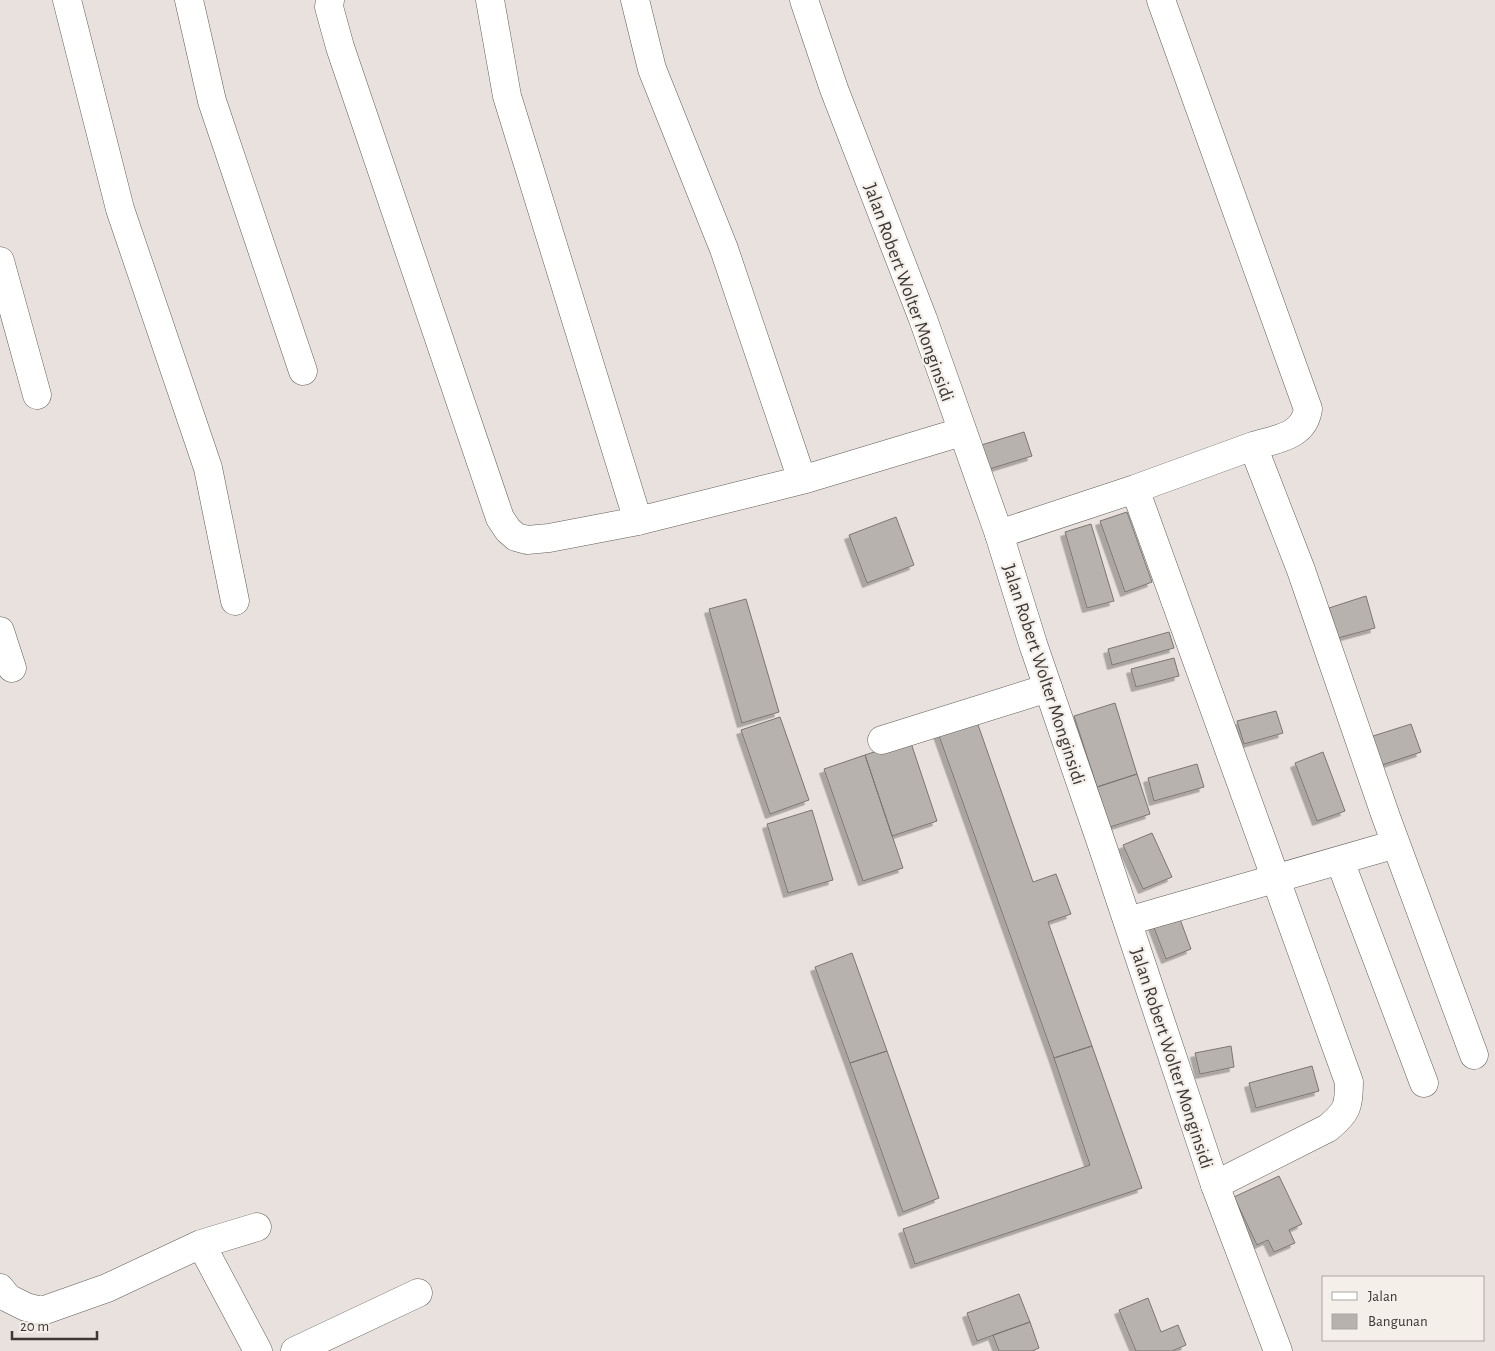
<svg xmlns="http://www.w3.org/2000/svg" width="1495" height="1351" viewBox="0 0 1495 1351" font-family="'Alegreya Sans',sans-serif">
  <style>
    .building { fill: #b8b2ae; stroke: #7c7672; filter: url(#shadow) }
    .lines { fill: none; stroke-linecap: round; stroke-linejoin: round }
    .minor-casing { stroke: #625d59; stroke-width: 29 }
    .major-casing { stroke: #625d59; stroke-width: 29 }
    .minor { stroke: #fff; stroke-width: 28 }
    .major { stroke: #fff; stroke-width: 28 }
    .labels { text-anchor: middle; stroke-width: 4.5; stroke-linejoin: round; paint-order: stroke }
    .street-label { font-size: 19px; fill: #3b3837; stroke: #f5efea }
  </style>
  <defs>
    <filter id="shadow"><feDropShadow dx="-4.5" dy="4.5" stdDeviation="0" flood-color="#0004"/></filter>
  </defs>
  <rect width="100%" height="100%" fill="#e8e1dd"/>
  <!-- building -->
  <path class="building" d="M1024,432l8,24 -46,14 -8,-24z
    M1127,512l25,70 -27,10 -25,-71z
    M896,517l18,48 -47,18 -18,-48z
    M1091,524l23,77 -27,7 -22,-76z
    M1366,596l9,32 -37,10 -9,-30z
    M746,599l33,113 -37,11 -33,-114z
    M1169,632l5,16 -62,17 -4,-16z
    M1174,658l5,18 -43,11 -5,-18z
    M1115,703l22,71 -40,13 -23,-71z
    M1276,711l7,22 -39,11 -7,-23z
    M780,717l29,83 -39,14 -29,-84z
    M976,719l57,163 23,-8 15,40 -23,8 44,124 -38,12 -116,-325z
    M1411,724l10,28 -42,14 -9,-29z
    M910,740l27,81 -45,15 -27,-81z
    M1323,752l22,59 -28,10 -22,-58z
    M865,755l38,113 -40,13 -39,-112z
    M1197,764l7,23 -50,14 -6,-23z
    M1137,774l13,40 -40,13 -13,-40z
    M812,810l21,70 -45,13 -21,-69z
    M1152,833l20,44 -29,12 -20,-44z
    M1177,911l14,38 -25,10 -15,-39z
    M852,953l35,98 -37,12 -35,-96z
    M1092,1046l50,142 -227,76 -12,-35 187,-64 -36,-107z
    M1231,1046l3,21 -34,7 -5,-21z
    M887,1051l52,147 -36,14 -53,-149z
    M1312,1066l7,25 -63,17 -7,-25z
    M1279,1176l23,48 -13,6 6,13 -21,9 -6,-12 -11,5 -23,-48z
    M1019,1294l11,28 -53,19 -10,-28z
    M1148,1298l13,34 17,-7 8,20 -14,6h-36l-17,-41z
    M1030,1322l9,26 -7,3h-33l-6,-16z"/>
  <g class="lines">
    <defs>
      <path id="minor" d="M67,0l53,209 88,259 27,133
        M189,0l23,101 91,270
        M330,0l-1,7 11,40 160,471 8,12 8,7 11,3 22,-2 89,-17 164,-41 159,-48
        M490,0l17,96 131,425
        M635,0l17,69 72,180 78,231
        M1161,0l147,409c-4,28 -32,30 -55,37l48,124 85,247 88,238
        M0,261l37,134
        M1135,489l214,593c0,25 -2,30 -21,46l-113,57
        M999,534l136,-45 118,-43
        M0,631l12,37
        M882,740l166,-52
        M1340,861l84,222
        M1128,921l268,-77
        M201,1244l57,107
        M0,1288l8,10 18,9 16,4 65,-23 94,-44 56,-17
        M295,1351l123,-58"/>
      <path id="major" d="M804,0l30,89 89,230 76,215 34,110 70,204 112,337 63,166"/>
    </defs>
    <!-- minor casing -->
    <use href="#minor" class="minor-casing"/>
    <!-- major casing -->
    <use href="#major" class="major-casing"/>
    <!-- minor -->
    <use href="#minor" class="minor"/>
    <!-- major -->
    <use href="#major" class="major"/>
  </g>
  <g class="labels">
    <!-- street labels -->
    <g class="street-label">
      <text transform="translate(910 292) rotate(70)" y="7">Jalan Robert Wolter Monginsidi</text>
      <text transform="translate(1045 674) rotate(72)" y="7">Jalan Robert Wolter Monginsidi</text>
      <text transform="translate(1173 1058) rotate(72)" y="7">Jalan Robert Wolter Monginsidi</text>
    </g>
  </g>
  <!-- legend -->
  <rect x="1322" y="1276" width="162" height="65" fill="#f5efea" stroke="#aba6a2"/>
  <rect x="1332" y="1292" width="25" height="8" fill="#ffffff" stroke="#aba6a2"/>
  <text x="1368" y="1301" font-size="15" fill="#3b3837">Jalan</text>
  <rect x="1332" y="1314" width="25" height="15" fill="#b8b2ae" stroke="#aba6a2"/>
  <text x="1368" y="1326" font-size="15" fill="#3b3837">Bangunan</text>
  <!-- scale -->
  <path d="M12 1331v8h85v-8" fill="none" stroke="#3b3837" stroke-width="2.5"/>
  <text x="20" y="1331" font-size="15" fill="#3b3837" stroke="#f5efea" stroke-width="4" paint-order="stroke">20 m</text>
</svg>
